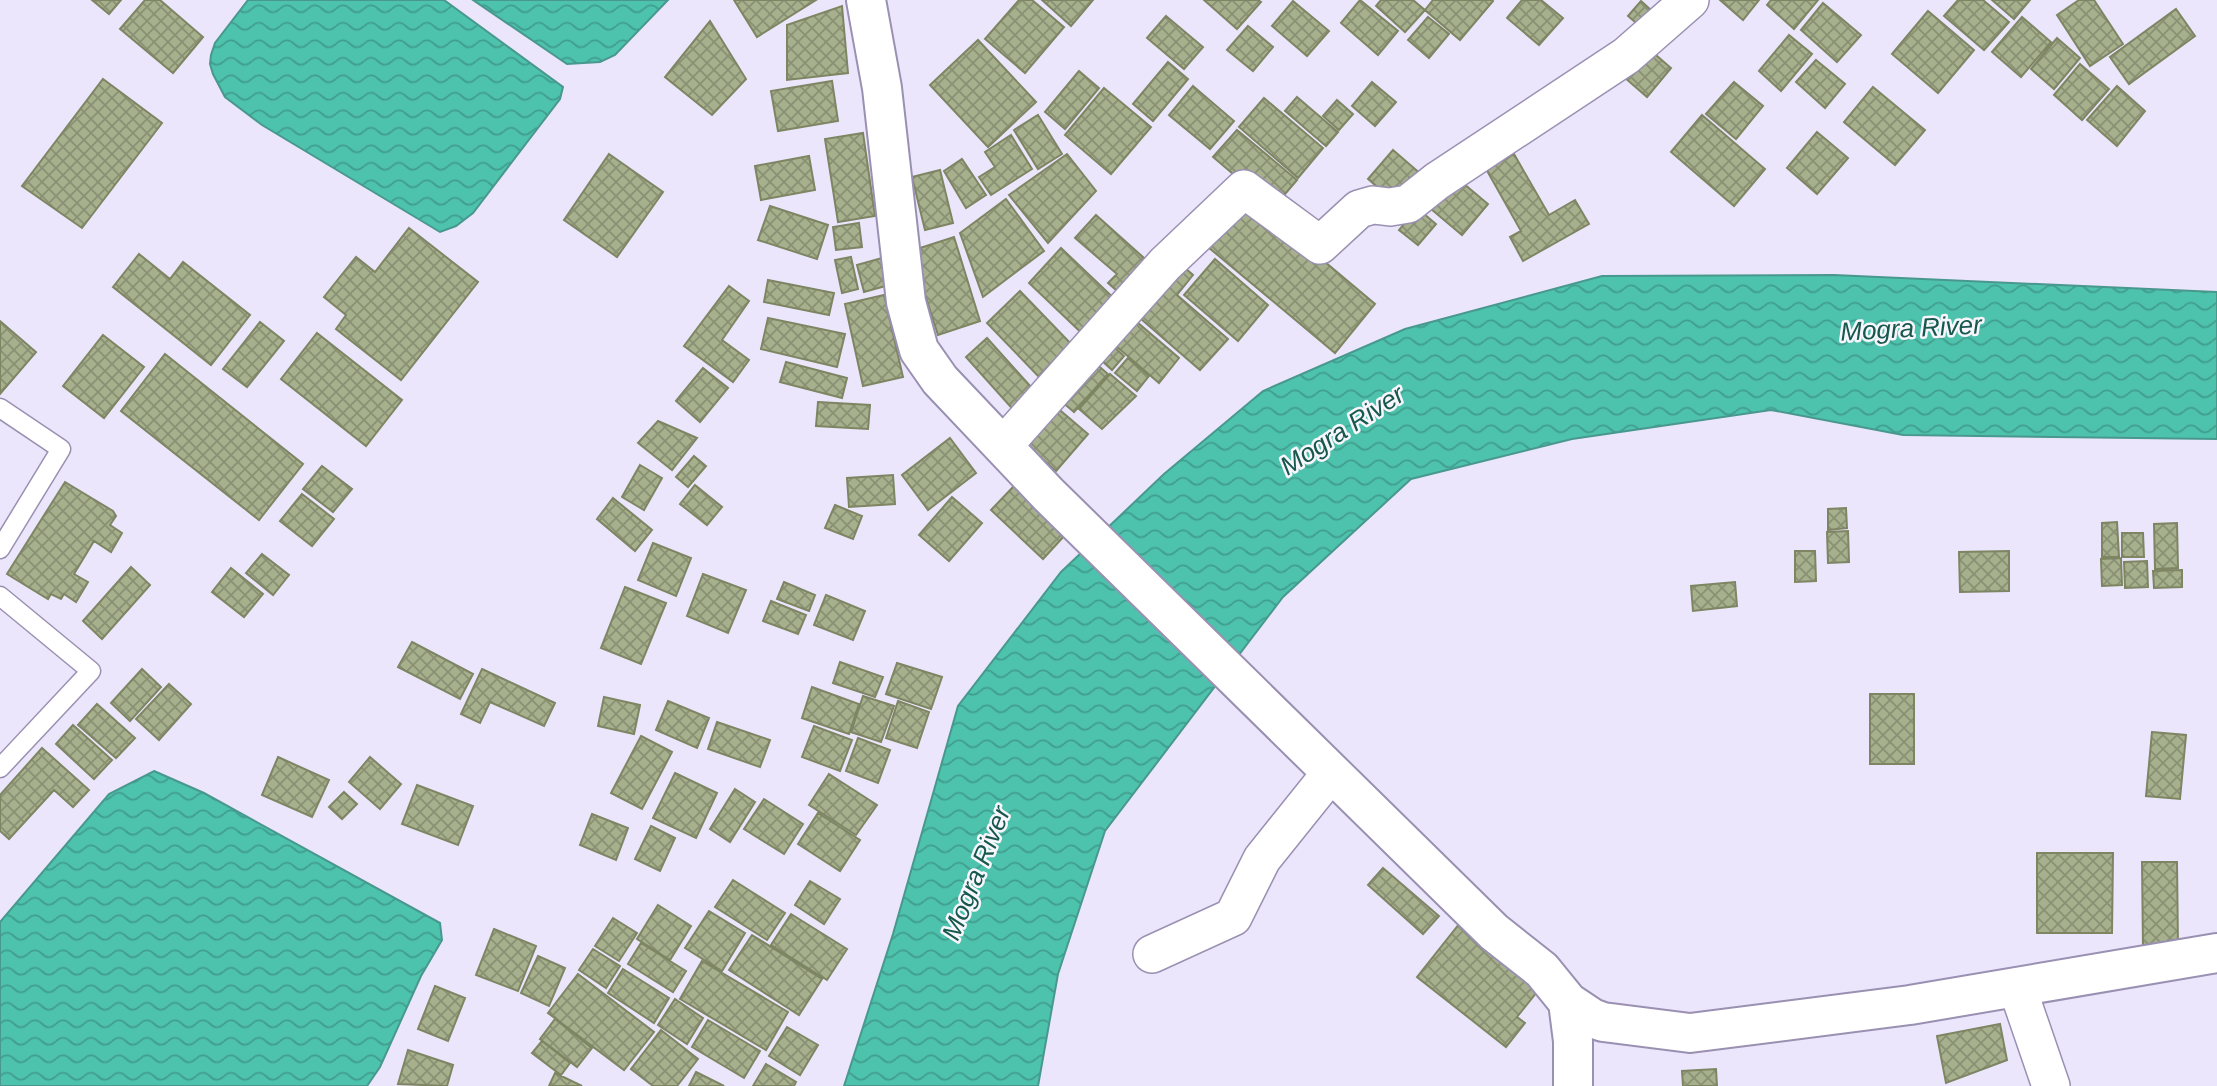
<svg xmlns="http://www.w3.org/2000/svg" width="2217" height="1086" viewBox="0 0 2217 1086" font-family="Helvetica,sans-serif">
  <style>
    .water { fill: url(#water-waves); stroke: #48988d; stroke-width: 2 }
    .building { fill: url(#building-cross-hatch); stroke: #7d8563; stroke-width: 2 }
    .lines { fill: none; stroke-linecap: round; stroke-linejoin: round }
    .lane-casing { stroke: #9a90b2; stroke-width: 21 }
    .street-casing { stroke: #9a90b2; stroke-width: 40 }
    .secondary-casing { stroke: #9a90b2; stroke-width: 42 }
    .lane { stroke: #fff; stroke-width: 18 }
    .street { stroke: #fff; stroke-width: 37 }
    .secondary { stroke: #fff; stroke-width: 38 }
    .labels { text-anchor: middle; stroke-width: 5; stroke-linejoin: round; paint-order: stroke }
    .water-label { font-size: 26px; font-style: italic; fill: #17584d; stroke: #f8f6fd }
  </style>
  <defs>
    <pattern id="water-waves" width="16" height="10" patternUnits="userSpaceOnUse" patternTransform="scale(1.75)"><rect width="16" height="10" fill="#4dc2ac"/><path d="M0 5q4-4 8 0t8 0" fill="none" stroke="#419e8e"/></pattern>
    <pattern id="building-cross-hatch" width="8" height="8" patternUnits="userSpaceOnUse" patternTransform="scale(1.75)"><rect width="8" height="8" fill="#a7b08c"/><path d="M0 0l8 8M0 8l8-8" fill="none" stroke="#899074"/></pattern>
  </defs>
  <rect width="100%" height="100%" fill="#ece6fc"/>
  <!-- water -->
  <path class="water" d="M248,0h196l119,87 -3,12 -87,114 -17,13 -16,6 -178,-107 -37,-28 -12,-23 -3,-10 1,-9 4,-12z
    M473,0h195l-53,55 -15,7 -33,2z
    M1834,275l383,17v147l-314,-4 -132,-25 -199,29 -161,40 -128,118 -178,234 -47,143 -20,112h-194l49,-152 65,-228 103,-134 103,-98 99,-83 142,-62 197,-53z
    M154,771l50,22 236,130 2,17 -21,36 -41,91 -13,19h-367v-164l109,-128z"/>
  <!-- building -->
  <path class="building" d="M92,0h29l-12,14z
    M145,0h15l43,37 -30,36 -53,-44z
    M734,0h82l-59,37z
    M1019,0h13l32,27 -39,46 -40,-34z
    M1042,0h51l-22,26z
    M1204,0h54l3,2 -24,27z
    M1360,0l38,31 -20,24 -37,-32z
    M1381,0h32l12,10 -20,22 -29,-26z
    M1433,0h59l1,1 -33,39 -35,-30z
    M1522,0h19l22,18 -24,27 -32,-27z
    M1720,0h39l-16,20z
    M1771,0h47l-24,29 -27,-24z
    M1958,0h25l26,22 -25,28 -40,-34z
    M1992,0h38l-16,19z
    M2079,0h15l29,44 -33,22 -33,-51z
    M1293,1l36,30 -22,25 -35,-30z
    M1641,1l21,19 -12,15 -22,-19z
    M1823,3l38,32 -24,27 -36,-32z
    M842,6l6,67 -61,7v-55z
    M2176,9l19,27 -66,48 -19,-27z
    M1928,11l46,39 -36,43 -46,-39z
    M1166,16l37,31 -19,22 -37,-31z
    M1428,17l21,17 -20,24 -21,-18z
    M2022,17l29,25 -30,35 -29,-25z
    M710,21l36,58 -34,36 -47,-38z
    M1248,26l25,21 -20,24 -26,-21z
    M1789,35l23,19 -31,37 -22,-20z
    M2057,38l23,20 -26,31 -23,-20z
    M978,40l58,62 -48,45 -58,-62z
    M1649,49l22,19 -24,29 -22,-19z
    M1816,60l29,24 -20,24 -29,-26z
    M1168,62l20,17 -35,42 -20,-17z
    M2080,64l29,25 -27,31 -28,-25z
    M1079,71l20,17 -34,41 -20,-17z
    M103,79l59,44 -80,105 -60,-42z
    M832,81l6,40 -60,10 -7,-40z
    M1372,82l24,20 -21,24 -23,-20z
    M1734,82l29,24 -27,33 -30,-25z
    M1193,86l41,35 -24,28 -41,-34z
    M2117,86l28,25 -28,35 -30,-26z
    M1873,87l52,43 -30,35 -51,-43z
    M1104,88l47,39 -40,47 -46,-39z
    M1297,97l41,35 -12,14 -41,-35z
    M1264,98l59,50 -25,30 -59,-51z
    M1337,100l16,14 -14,16 -16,-14z
    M1038,115l24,39 -24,15 -24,-39z
    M1702,115l63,54 -31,37 -63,-54z
    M1237,130l60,50 -24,28 -60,-51z
    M1817,132l31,26 -31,36 -30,-26z
    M863,133l12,83 -37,6 -13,-83z
    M1011,135l21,34 -41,26 -12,-18 16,-10 -10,-15z
    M1393,150l29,25 -25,29 -29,-25z
    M609,154l54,38 -46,65 -53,-37z
    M1067,154l29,37 -48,52 -39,-48z
    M1514,154l35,61 26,-15 14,24 -66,37 -13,-24 11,-6 -35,-62z
    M809,156l6,34 -54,10 -6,-34z
    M962,159l24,36 -20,13 -22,-37z
    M940,170l13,53 -28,7 -13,-53z
    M1451,173l37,31 -26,31 -37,-31z
    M1249,198l126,106 -40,49 -127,-106z
    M1006,199l38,52 -61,46 -23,-64z
    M770,206l58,19 -11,34 -59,-19z
    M1417,208l19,16 -18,21 -19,-15z
    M1096,215l57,51 -28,32 -17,-15 9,-9 -42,-36z
    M859,223l3,24 -26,3 -3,-23z
    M409,228l69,54 -77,98 -65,-51 10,-14 -22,-18 32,-40 19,15z
    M954,237l26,84 -42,14 -27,-84z
    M1061,248l61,58 -33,34 -60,-57z
    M139,254l31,25 13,-17 67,53 -39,50 -98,-78z
    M851,257l7,32 -16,4 -7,-33z
    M882,258l7,27 -25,7 -7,-27z
    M1215,259l53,46 -30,36 -54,-46z
    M1178,262l15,13 -16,20 51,44 -28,31 -66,-57z
    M768,280l66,13 -5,22 -65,-13z
    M729,286l20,15 -27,39 27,20 -16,22 -49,-36z
    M1020,291l54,56 -33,32 -54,-56z
    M884,295l19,82 -40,9 -18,-82z
    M1130,316l49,42 -20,25 -50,-43z
    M768,318l77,16 -8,33 -76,-18z
    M0,321l36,31 -36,42z
    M260,322l24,19 -37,46 -24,-18z
    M317,333l85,67 -36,46 -85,-67z
    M103,335l41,32 -40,51 -41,-32z
    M1103,337l21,19 -12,14 -21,-19z
    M987,338l53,59 -21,19 -53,-59z
    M165,354l138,110 -44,56 -138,-109z
    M1087,356l21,18 -34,38 -21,-18z
    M1128,358l21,18 -12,15 -22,-18z
    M786,362l61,16 -5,20 -62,-16z
    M703,368l25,20 -28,34 -24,-21z
    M1110,374l26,22 -34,33 -23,-20z
    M1048,400l40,34 -32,37 -40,-35z
    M818,402l52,3 -2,24 -52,-3z
    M658,421l39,17 -25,32 -34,-27z
    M950,438l26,35 -48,37 -26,-35z
    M694,456l12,10 -18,21 -12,-10z
    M640,465l22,13 -18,32 -22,-13z
    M322,466l30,23 -19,23 -30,-23z
    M893,475l2,29 -46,3 -2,-29z
    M65,482l48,29 3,5 -6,9 12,8 -11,19 -17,-11 -20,33 14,8 -12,20 -12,-8 -3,5 -10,-5 -3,5 -41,-25z
    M695,485l27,22 -15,18 -27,-21z
    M1014,486l52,48 -23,25 -52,-49z
    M302,494l32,25 -22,27 -32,-25z
    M952,497l30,26 -33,38 -30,-26z
    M613,498l39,32 -17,21 -38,-32z
    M835,505l27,11 -9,23 -28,-11z
    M1846,508l1,20 -19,2v-21z
    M2117,522l2,35h-17v-34z
    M2177,523l1,45 -23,1 -1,-45z
    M1848,531l1,31 -21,1 -1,-31z
    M2122,533h21l1,24h-22z
    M653,543l38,15 -15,38 -38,-16z
    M1795,551h20l1,30 -21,1z
    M2009,551v40l-49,1 -1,-40z
    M262,554l27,21 -16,20 -27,-22z
    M2121,558l1,27 -20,1 -1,-27z
    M2147,561l1,26 -23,1 -1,-26z
    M131,567l19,18 -48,54 -19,-18z
    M231,568l32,26 -19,23 -32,-25z
    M2182,570v17l-28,1 -1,-17z
    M703,574l43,16 -18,43 -41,-17z
    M784,582l31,13 -6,16 -32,-12z
    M1735,582l2,24 -44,5 -2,-25z
    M625,587l41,16 -25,61 -40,-16z
    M826,595l39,16 -12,29 -39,-15z
    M771,601l35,14 -8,19 -35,-13z
    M412,642l61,32 -13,25 -62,-32z
    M840,662l43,15 -8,20 -42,-14z
    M897,663l45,14 -11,32 -45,-15z
    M142,669l19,18 -31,34 -19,-18z
    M482,669l73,34 -11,23 -54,-24 -10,21 -19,-9z
    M169,684l22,20 -32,36 -23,-21z
    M812,687l47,17 -10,30 -47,-16z
    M1870,694h44v70h-44z
    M863,696l31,10 -13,36 -30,-10z
    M604,697l36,8 -6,29 -36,-8z
    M668,701l41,17 -12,30 -41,-18z
    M898,701l31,11 -12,36 -31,-10z
    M97,704l38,34 -19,20 -38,-33z
    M717,722l53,18 -10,27 -52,-18z
    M73,725l39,35 -18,19 -38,-35z
    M814,726l38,14 -12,31 -38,-14z
    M2152,732l34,3 -6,64 -34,-3z
    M641,736l31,16 -30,57 -31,-16z
    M858,738l32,12 -12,33 -32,-12z
    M42,748l47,42 -16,17 -19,-17 -45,49 -9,-8v-36z
    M278,757l51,23 -17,37 -50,-22z
    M370,757l31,27 -21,25 -31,-27z
    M675,773l42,20 -21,45 -43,-20z
    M829,774l48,31 -21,30 -47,-30z
    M417,785l56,21 -15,39 -56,-21z
    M735,789l20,13 -25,40 -20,-13z
    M344,792l13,12 -15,15 -13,-12z
    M764,799l39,25 -19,30 -40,-25z
    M818,813l42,27 -20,31 -42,-27z
    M592,814l36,14 -12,32 -36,-15z
    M651,826l24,12 -15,33 -25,-12z
    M2037,853h76l-1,80h-75z
    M2142,862h35l1,85 -35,1z
    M1383,868l56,48 -16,18 -55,-49z
    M733,880l52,33 -18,27 -52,-33z
    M810,881l30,18 -16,25 -29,-19z
    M658,905l33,21 -21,34 -33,-21z
    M709,911l36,22 -23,38 -37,-23z
    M791,914l56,35 -20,31 -56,-35z
    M613,918l24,15 -18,28 -24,-15z
    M1460,923l81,64 -24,30 8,6 -19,24 -89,-70z
    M494,929l42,17 -18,45 -42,-16z
    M752,935l70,44 -23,36 -70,-45z
    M641,943l45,28 -13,21 -45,-28z
    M593,949l27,17 -14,22 -27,-18z
    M538,956l27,12 -16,38 -28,-13z
    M702,961l86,51 -22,38 -86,-51z
    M623,969l46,29 -15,25 -46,-30z
    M578,974l76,58 -30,38 -76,-57z
    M435,986l30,12 -17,43 -30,-12z
    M675,999l28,19 -16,26 -29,-19z
    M555,1019l37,29 -15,19 -37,-28z
    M708,1020l52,31 -16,27 -52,-31z
    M2000,1024l7,36 -61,23 -9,-47z
    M787,1027l31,18 -18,30 -31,-19z
    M661,1030l37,29 -21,27h-24l-22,-17z
    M542,1041l28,22 -9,12 -29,-22z
    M408,1050l45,15 -6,21 -49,-2z
    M766,1064l30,18 -2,4h-41z
    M1716,1069l1,17h-34l-1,-15z
    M696,1072l28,14h-35z
    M555,1073l27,13h-33z"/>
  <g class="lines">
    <defs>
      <path id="lane" d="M0,408l61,41 -61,100
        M0,596l91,75 -91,97"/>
      <path id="street" d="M1003,446l162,-182 79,-75 76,56 39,-36 14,-4 17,2 18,-3 29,-23 189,-125 64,-56
        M1152,954l81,-37 29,-58 69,-86
        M2017,987l34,99"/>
      <path id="secondary" d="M866,0l16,88 24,214 13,48 21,30 108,114 446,438 48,38 26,32 24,16 11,4 87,11 220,-28 307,-52
        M1568,1002l5,39v45"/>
    </defs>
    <!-- lane casing -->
    <use href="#lane" class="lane-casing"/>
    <!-- street casing -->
    <use href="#street" class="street-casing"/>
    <!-- secondary casing -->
    <use href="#secondary" class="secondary-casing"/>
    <!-- lane -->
    <use href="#lane" class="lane"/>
    <!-- street -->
    <use href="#street" class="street"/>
    <!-- secondary -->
    <use href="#secondary" class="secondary"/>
  </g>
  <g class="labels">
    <!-- water labels -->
    <g class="water-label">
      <text transform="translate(1911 328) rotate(-3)" y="9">Mogra River</text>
      <text transform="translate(1342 430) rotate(-33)" y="9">Mogra River</text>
      <text transform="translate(976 873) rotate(-68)" y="9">Mogra River</text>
    </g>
  </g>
</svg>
